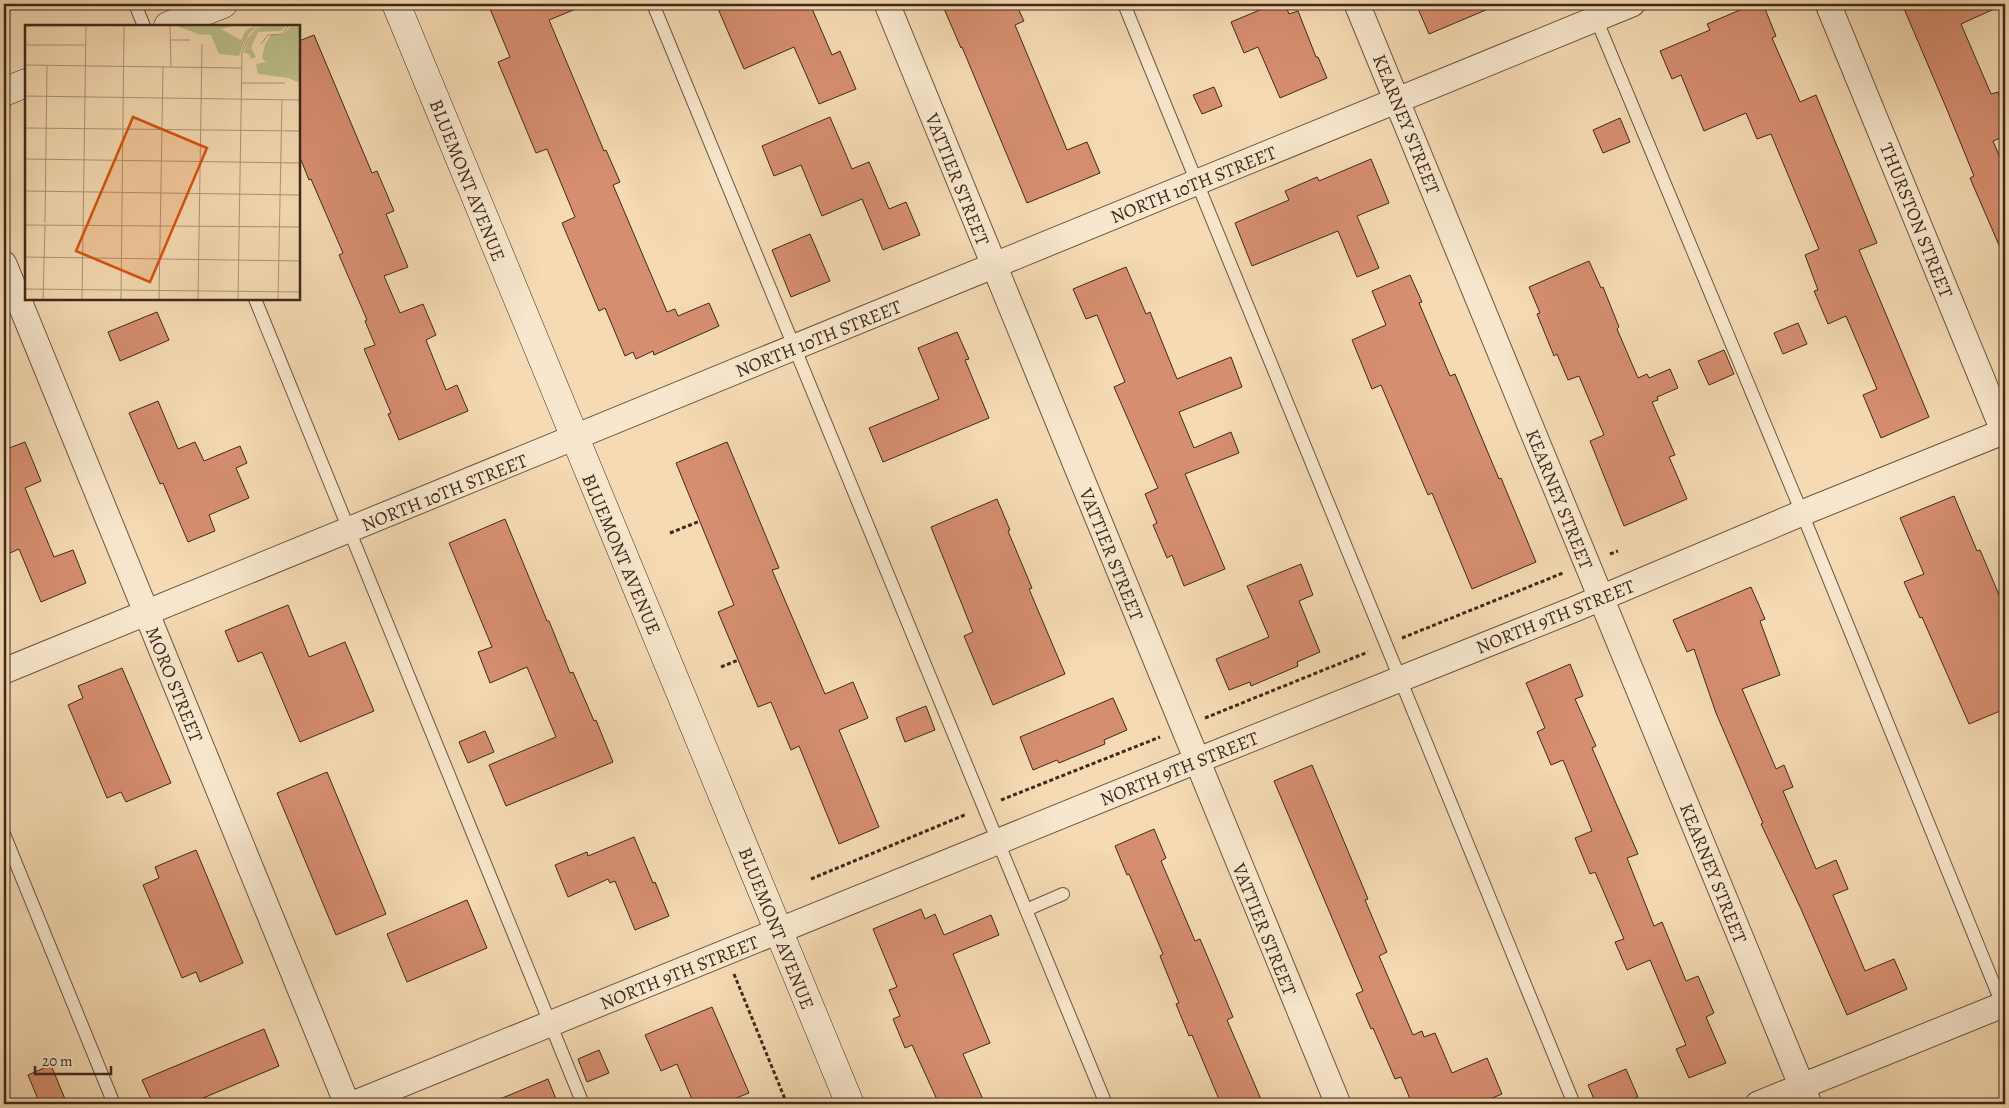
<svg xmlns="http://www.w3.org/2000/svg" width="2009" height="1108" viewBox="0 0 2009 1108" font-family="Alegreya,serif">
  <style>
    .building { fill: #d68e71; stroke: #3e2919 }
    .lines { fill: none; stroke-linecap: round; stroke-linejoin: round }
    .lane-casing { stroke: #6c5540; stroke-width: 14 }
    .street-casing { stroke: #6c5540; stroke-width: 27 }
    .secondary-casing { stroke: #3e2919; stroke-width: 29 }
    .path { stroke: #3e2919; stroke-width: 3; stroke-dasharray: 4 2.5; stroke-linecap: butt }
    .lane { stroke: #f8e7ce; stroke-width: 12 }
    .street { stroke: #f8e7ce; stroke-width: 25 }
    .secondary { stroke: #f8e7ce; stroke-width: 28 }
    .labels { text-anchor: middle; stroke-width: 4; stroke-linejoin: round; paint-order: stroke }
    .street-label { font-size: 19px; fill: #3e2919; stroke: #f8e7ce }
    .inset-road { fill: none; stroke: #ac9375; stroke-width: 1 }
    .view { fill: #d7540d; fill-opacity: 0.15; stroke: #d7540d; stroke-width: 2.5 }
    .inset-edge { fill: none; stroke: #3e2919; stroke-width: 2.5 }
  </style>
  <rect width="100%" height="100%" fill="#f5dab3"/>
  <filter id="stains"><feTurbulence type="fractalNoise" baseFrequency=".004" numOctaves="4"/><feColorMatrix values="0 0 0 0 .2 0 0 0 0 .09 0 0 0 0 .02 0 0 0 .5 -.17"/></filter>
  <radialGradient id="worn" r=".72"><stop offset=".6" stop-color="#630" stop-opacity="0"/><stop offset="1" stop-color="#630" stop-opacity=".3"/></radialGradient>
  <!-- building -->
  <path class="building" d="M488,4h100l-39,16 55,131 2,-1 14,32 -7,3 54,127 8,-3 3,7 31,-13 10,23 -65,29 -1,-4 -17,8 -3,-7 -8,4 -20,-48 -6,3 -37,-88 13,-6 -28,-68 -11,4 -38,-91 12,-5z
    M716,4h94l22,51 8,-4 16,38 -37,15 -25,-57 -50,22z
    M942,4h74l8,17 -9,4 52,125 20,-8 13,31 -73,30 -65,-156 -1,1z
    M1274,4h11l4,10 9,-3 18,46h2l9,21 -47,20 -22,-51 -14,6 -13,-31z
    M1416,4h84l-71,30z
    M1754,4h9l13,32 -4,2 28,64 16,-7 61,148 -18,7 70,167 -48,21 -18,-43 14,-6 -31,-73 -18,8 -14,-33 4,-1 -13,-35 14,-6 -48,-115 -14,5 -11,-26 -42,18 -23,-56 -9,4 -12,-28 50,-21 -3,-6z
    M1902,4h103l-44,20 30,70 7,-2 7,19v25l-12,5 12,29v89l-35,-81 4,-2 -26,-64z
    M314,35l58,138 5,-2 17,40 -8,3 22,53 -24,9 16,37 23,-9 13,31 -10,5 20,50 11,-5 11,26 -69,29 -11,-26 3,-1 -27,-64 11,-4 -10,-24 2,-1 -28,-65 4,-2 -32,-74 -2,1 -10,-25v-114z
    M1214,87l8,19 -20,8 -9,-19z
    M830,117l22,52 17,-7 20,47 17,-7 14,33 -37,15 -21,-51 -40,17 -21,-51 -27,11 -12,-30z
    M1620,118l10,24 -27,11 -10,-23z
    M1371,159l18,44 -32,13 22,52 -22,9 -19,-46 -86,35 -17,-43 54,-23 -4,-9 32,-14 2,4z
    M810,234l20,47 -39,16 -19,-47z
    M1589,261l12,27 2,-1 16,40 -2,2 21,49 9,-4 2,4 21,-9 8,19 -21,9 1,3 -6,2 23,53 -6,2 18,42 -63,27 -34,-85 14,-6 -25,-59 -11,4 -11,-26 -3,2 -17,-42 3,-1 -11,-26z
    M1126,267l20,47 4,-2 27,67 54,-22 11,30 -63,25 15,36 37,-16 8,21 -54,21 40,95 -41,17 -12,-31 -5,3 -14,-33 4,-2 -12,-29 13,-6 -44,-101 11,-5 -28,-67 -11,4 -13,-30z
    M1410,275l12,27 -3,1 31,73 5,-2 44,105 2,-1 35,84 -64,27 -40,-96 -4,2 -47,-110 -9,4 -20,-49 34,-15 -14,-34z
    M157,312l12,28 -49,21 -12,-29z
    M1798,323l9,21 -24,10 -9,-21z
    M957,332l12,27 -4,1 24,58 -106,44 -14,-34 70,-29 -21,-51z
    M1724,350l10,24 -25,11 -11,-24z
    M158,401l20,48 17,-7 9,19 36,-15 7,17 -11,5 13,30 -40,17 6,16 -27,11 -25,-59 -3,1 -31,-71z
    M4,437l5,11 16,-6 16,39 -16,7 29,69 19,-7 13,33 -45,19 -22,-53 -9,4 -6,-14z
    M727,442l52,126 -7,2 53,124 28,-12 15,36 -29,12 40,97 -40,17 -40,-98 -8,4 -20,-48 -13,5 -40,-95 16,-7 -58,-142z
    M1954,496l23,55 3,-1 25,59v100l-36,15 -47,-107 -2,1 -16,-36 20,-8 -24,-56z
    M997,499l13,31 -2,1 24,57 -3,1 36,85 -72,31 -29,-69 9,-4 -42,-105z
    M505,519l42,102h2l21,52 3,-1 21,49 2,-1 17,42 -107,44 -17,-41 67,-28 -29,-70 -37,16 -12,-31 14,-5 -43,-104z
    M1301,564l12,31 -14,6 21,51 -23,10 1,4 -47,20 -1,-4 -21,8 -13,-31 53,-22 -22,-51z
    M1751,587l14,32 -5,2 20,54 -38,14 34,80 8,-4 9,22 -10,4 33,78 20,-9 12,29 -15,6 32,76 29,-12 13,30 -60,26 -46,-106 -40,-85 2,-1 -47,-110 -22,-64 -7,3 -14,-32z
    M288,605l21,52 36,-15 29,69 -74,31 -38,-90 -24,10 -13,-31z
    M1570,664l13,32 -8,3 21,47 -4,2 46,106 -11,4 27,68 8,-4 24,59 12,-5 16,37 -8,4 20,46 -37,15 -13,-29 10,-4 -36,-85 -23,10 -12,-28 9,-3 -29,-67 -5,2 -15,-36 17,-7 -29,-71 -12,5 -14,-33 8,-4 -19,-45z
    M122,668l49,115 -45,19 -5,-10 -14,6 -39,-93 15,-7 -5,-12z
    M1113,698l14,32 -23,10 1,4 -46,19 -2,-3 -24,10 -13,-33z
    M926,706l9,24 -30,12 -9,-24z
    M485,731l9,21 -26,11 -9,-21z
    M1312,765l56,134 -3,1 22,52 -8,4 34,79 9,-4 2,6 11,-4 17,40 35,-15 15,36 -24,10h-66l-11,-27 -6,2 -22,-51 -2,1 -15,-35 7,-3 -89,-210z
    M327,772l59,142 -50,21 -59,-142z
    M1154,829l12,29 -5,3 34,80 5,-2 33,78 -6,3 36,84h-42l-29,-69 -3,1 -13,-32 3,-1 -19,-47 3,-2 -34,-80 -2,1 -12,-29z
    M634,837l19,46 2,-1 14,34 -34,14 -20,-49 -5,2 -2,-4 -40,18 -13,-32 32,-13 1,4z
    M196,850l47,113 -43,19 -4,-10 -14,6 -39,-93 16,-7 -4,-11z
    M467,900l20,48 -80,34 -20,-48z
    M921,909l4,10 10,-5 9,21 47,-20 8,20 -46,19 37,89 -27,11 22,50h-46l-27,-59 -7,3 -12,-29 7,-3 -11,-26 8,-3 -24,-58z
    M712,1007l37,86 -28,11h-27l-17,-40 -16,7 -16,-36z
    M264,1029l15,37 -90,38h-36l-11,-24z
    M599,1050l10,23 -22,9 -9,-23z
    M51,1065l16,39h-27l-12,-29z
    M1626,1069l12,28 -19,7h-23l-8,-19z
    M548,1079l10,25h-70z"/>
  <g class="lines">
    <defs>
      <path id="lane" d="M135,4l9,22
        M653,4l453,1100
        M1124,4l450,1100
        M1590,4l212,509 202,496
        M255,299l328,805
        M4,834l110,270
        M1026,910l37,-16"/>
      <path id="street" d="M887,4l451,1100
        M1357,4l452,1100
        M1828,4l177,431
        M4,264l343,840
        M4,671l1628,-667
        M353,1104l843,-343 379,-152 227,-96 203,-82
        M1758,1104l247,-100"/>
      <path id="secondary" d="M396,4l454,1100
        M168,26l55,-22
        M4,92l22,-9"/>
    </defs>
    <!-- lane casing -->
    <use href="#lane" class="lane-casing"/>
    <!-- street casing -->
    <use href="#street" class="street-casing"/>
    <!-- secondary casing -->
    <use href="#secondary" class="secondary-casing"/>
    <!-- path -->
    <path class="path" d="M670,533l30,-12
      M1610,554l8,-3
      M1402,638l161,-65
      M721,667l17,-7
      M1205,718l163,-66
      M1001,800l159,-63
      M811,879l156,-65
      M734,974l53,130"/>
    <!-- lane -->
    <use href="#lane" class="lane"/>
    <!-- street -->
    <use href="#street" class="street"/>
    <!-- secondary -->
    <use href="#secondary" class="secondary"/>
  </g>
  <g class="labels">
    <!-- street labels -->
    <g class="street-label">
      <text transform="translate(1407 124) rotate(68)" y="7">KEARNEY STREET</text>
      <text transform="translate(958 179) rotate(68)" y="7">VATTIER STREET</text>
      <text transform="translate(468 180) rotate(68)" y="7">BLUEMONT AVENUE</text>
      <text transform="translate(1193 184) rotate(-22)" y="7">NORTH 10TH STREET</text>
      <text transform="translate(1917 220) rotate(68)" y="7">THURSTON STREET</text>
      <text transform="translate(818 338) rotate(-22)" y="7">NORTH 10TH STREET</text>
      <text transform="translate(444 492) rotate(-22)" y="7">NORTH 10TH STREET</text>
      <text transform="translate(1560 499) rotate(68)" y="7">KEARNEY STREET</text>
      <text transform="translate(622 554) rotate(67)" y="7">BLUEMONT AVENUE</text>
      <text transform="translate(1112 554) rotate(68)" y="7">VATTIER STREET</text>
      <text transform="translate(1555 616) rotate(-22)" y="7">NORTH 9TH STREET</text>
      <text transform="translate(175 684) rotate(68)" y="7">MORO STREET</text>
      <text transform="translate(1179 768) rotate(-22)" y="7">NORTH 9TH STREET</text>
      <text transform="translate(1714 873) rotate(68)" y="7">KEARNEY STREET</text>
      <text transform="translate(777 928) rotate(68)" y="7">BLUEMONT AVENUE</text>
      <text transform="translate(1265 929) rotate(68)" y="7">VATTIER STREET</text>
      <text transform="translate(679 972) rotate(-22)" y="7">NORTH 9TH STREET</text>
    </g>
  </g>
  <!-- overview -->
  <g transform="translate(25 25)">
    <rect width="275" height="275" fill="#f5dab3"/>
    <path d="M149,0h62l-15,4 20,11 5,-10 12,-5 -9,9 -10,22 -20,-2 -8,-19 -13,-1zM237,0l24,1 -5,5 -23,1 -7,16 5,9 -5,2 -2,-5 -5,-1 5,-14zM275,1v57l-12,-5 -30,-4 -2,-10 10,-2 -4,-4 3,-14 6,-9h11l8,-8z" fill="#bbc08d"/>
    <path class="inset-road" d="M145,0l1,42M0,1l128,-1M146,15h19M236,19l7,-9 14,-1 7,-9M0,20h60M0,40l216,3M216,58h44M0,71l275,4M0,103l275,3M0,134l275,4M0,166l275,4M20,198l2,-158M0,200l275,2M0,232l275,4M0,264l275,3M18,275l2,-75M57,275l4,-274M96,275l3,-275M134,275l4,-233M173,275l4,-256M213,275l4,-247 6,-14 12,-14M253,275l4,-200"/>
    <path class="view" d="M108,92l74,31 -57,134 -74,-31z"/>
    <rect width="275" height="275" class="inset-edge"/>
  </g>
  <!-- margin -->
  <rect width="2009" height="1108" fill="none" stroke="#f5dab3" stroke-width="20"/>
  <rect x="5" y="5" width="1999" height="1098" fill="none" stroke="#3e2919" stroke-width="2.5"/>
  <rect x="10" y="10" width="1989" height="1088" fill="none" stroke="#3e2919"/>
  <!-- scale -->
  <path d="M35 1066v8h76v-8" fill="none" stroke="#3e2919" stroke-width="2.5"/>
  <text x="42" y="1066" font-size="15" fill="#3e2919" stroke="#f8e7ce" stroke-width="4" paint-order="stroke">20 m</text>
  <rect width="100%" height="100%" filter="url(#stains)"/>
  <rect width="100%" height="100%" fill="url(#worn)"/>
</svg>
